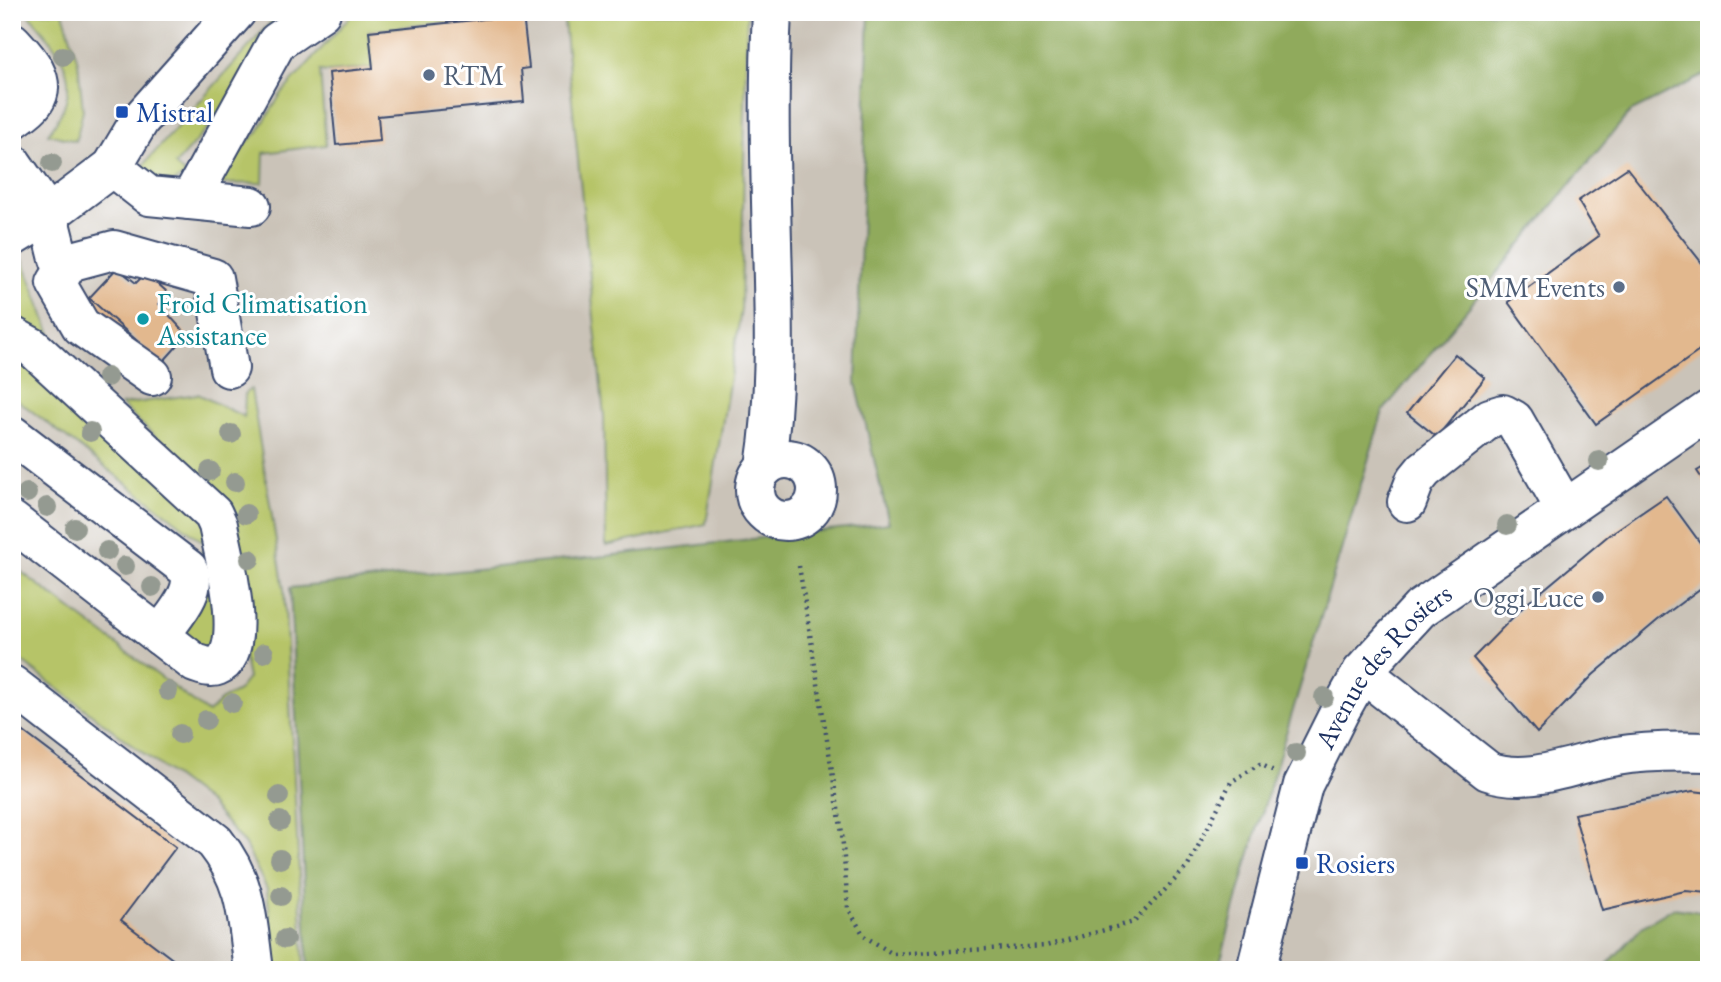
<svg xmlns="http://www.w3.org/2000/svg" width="1721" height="982" viewBox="0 0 1721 982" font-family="'EB Garamond',serif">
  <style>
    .industrial { fill: #cac3b8 }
    .green { fill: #b6c467; stroke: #687a62; stroke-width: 2 }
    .forest { fill: #90aa5c; stroke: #566c5d; stroke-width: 2 }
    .building { fill: #e2b88e }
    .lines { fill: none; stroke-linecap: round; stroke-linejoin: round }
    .minor-casing { stroke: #3b4a6e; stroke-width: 42 }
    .path { stroke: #3b4a6e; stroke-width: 4.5; stroke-dasharray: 2 5; stroke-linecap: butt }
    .minor { stroke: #fff; stroke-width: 38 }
    .tree { fill: #949a91 }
    .service-dot { fill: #5c6f8a; stroke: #fff; stroke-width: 2.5 }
    .transit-dot { fill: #1a4fb4; stroke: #fff; stroke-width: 2.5 }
    .culture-dot { fill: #0f9aa8; stroke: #fff; stroke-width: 2.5 }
    .labels { text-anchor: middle; stroke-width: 6; stroke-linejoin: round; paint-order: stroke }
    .service-label { font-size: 28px; fill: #4e5e75; stroke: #fff; text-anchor: end }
    .transit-label { font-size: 28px; fill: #164399; stroke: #fff; text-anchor: start }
    .culture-label { font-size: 28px; fill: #0d838f; stroke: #fff; text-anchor: start }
    .street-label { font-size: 28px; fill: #1b2f5e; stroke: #fff }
  </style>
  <rect width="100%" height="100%" fill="#fff"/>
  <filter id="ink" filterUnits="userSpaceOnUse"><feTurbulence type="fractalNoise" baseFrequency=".0143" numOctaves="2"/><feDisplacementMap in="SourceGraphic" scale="14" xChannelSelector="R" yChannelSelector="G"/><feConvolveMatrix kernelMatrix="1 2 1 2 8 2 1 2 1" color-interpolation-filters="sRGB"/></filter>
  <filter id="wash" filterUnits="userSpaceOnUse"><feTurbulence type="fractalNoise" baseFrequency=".00686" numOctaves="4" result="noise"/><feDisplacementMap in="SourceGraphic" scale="28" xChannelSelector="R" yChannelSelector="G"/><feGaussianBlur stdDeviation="1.57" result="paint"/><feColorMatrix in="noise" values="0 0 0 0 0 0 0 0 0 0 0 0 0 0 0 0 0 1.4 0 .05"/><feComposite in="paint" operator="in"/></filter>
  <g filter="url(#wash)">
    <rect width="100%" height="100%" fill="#eee6cb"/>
    <!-- industrial -->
    <path class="industrial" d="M12,12h857l-13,371 33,140 409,172 85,-284 247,-299 79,-39v840l-36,-5 -30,18 -41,44h-799l-197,-414 -316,32 18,382h-296z"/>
    <!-- green -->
    <path class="green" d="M27,12h36l15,50 5,48 -7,31 -28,-7c39,-52 16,-78 -21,-122z
      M280,12h31l-136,153 11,10 -26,15 -24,-17z
      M354,12h177l-162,19 4,37 -44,4 -9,-1 6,74 -62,8 -1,30 -44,1 28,-42 10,-9 24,-39z
      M563,12h184l-6,298 -35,214 -100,22 -2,-130z
      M23,260l37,98 -48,-35v-59z
      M12,346l195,174 26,110 -17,18h-22l-8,-16 10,-72 11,-15 -195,-149z
      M251,389l33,200 20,381h-29l-8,-81 -22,-44 -36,-42 -197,-149v-89l196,148 13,-13 17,-9 10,-13 -5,-24 -14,-149 -108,-100 77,-11 46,23 1,-24z"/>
    <!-- forest -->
    <path class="forest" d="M869,12h840v61l-79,39 -247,299 -136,452 -29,107h-910l-18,-382 316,-32 283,-33 -33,-140z
      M1673,908l36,5v57h-107l41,-44z"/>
    <g id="blocks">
      <!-- building -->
      <path class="building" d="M523,15l6,53 -8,1 3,33 -146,14 2,25 -44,4 -7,-72 44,-5 -4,-37z
        M1627,168l82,104v72l-113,80 -88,-122 91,-66 -21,-35z
        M117,268l19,15 10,-10 21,19 -8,12 28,31 -25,28 -73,-65z
        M1455,354l30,24 -48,59 -30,-24z
        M1709,464v25l-12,-18z
        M1666,496l43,59v27l-51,38 -65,55 -56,58 -64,-75 51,-52 85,-71z
        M12,723l164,124 -55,73 66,50h-175z
        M1693,791l16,2v100l-24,-2 -83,19 -28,-96z"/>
    </g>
  </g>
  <g filter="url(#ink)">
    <use href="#blocks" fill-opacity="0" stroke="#3b4a6e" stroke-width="2"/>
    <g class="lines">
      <defs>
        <g id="minor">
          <path d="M12,42c14,15 37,38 22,60 -5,7 -15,13 -22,18"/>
          <path d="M12,163l36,52 11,44 10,3 45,-12 99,28 16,90"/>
          <path d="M112,167l37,29 102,10"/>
          <path d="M190,200l87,-158 44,-30"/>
          <path d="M12,237l36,-22 64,-48 28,-47 96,-108"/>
          <path d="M69,262l-13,21 25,43 71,50"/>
          <path d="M12,336l20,11 181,167 5,11c5,27 33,128 -1,141 -7,3 -15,-1 -22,-3l-183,-142"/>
          <path d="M12,435l176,134c12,22 -16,48 -28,67"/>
          <circle cx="786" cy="490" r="31"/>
          <path d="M765,467c12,-75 9,-149 7,-225 -2,-76 -4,-153 0,-230"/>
          <path d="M1407,502l8,-21 9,-11 66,-52 13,-4 11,6 51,89"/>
          <path d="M1362,672l126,99c43,15 86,-8 128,-15 30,-5 62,-5 93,-4"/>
          <path d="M12,685l203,157c33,41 32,78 39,128"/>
          <path id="s1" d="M1256,970l47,-185 36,-72 23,-41 58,-63 289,-199"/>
        </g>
      </defs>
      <!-- minor casing -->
      <use href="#minor" class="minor-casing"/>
      <!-- path -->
      <path class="path" d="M799,566l43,267 6,75 16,28 29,18 153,-8 88,-24 54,-56 43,-84 29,-18 14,7"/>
      <!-- minor -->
      <use href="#minor" class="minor"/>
    </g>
    <!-- trees -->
    <g class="tree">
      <circle cx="63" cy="56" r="10"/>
      <circle cx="52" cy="163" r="10"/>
      <circle cx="107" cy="377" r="10"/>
      <circle cx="90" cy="432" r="10"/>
      <circle cx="231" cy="434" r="10"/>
      <circle cx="1599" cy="461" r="10"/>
      <circle cx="210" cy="471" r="10"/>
      <circle cx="235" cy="482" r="10"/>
      <circle cx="27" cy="493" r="10"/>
      <circle cx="47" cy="507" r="10"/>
      <circle cx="246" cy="514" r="10"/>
      <circle cx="1507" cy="525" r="10"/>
      <circle cx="75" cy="528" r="10"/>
      <circle cx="107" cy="551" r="10"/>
      <circle cx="250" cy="559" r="10"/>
      <circle cx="125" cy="566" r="10"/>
      <circle cx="152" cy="587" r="10"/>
      <circle cx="264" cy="653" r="10"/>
      <circle cx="168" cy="691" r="10"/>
      <circle cx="1324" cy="697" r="10"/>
      <circle cx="232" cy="703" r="10"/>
      <circle cx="206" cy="720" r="10"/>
      <circle cx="180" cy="734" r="10"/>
      <circle cx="1296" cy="753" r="10"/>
      <circle cx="279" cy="796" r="10"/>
      <circle cx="280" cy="821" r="10"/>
      <circle cx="280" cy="859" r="10"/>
      <circle cx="281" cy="896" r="10"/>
      <circle cx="285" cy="939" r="10"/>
    </g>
  </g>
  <!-- markers -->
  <g class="service-dot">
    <circle cx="429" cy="75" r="7"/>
    <circle cx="1619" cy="287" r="7"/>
    <circle cx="1598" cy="597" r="7"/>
  </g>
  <g class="transit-dot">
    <rect x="115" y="105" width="14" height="14" rx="3.5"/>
    <rect x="1295" y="856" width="14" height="14" rx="3.5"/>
  </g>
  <circle class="culture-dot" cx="143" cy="319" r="7"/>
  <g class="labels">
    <!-- service labels -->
    <g class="service-label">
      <text x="443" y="85" text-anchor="start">RTM</text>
      <text x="1605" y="297">SMM Events</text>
      <text x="1584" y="607">Oggi Luce</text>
    </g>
    <!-- transit labels -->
    <g class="transit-label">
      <text x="136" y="122">Mistral</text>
      <text x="1316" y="873">Rosiers</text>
    </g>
    <!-- culture labels -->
    <g class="culture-label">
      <text x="157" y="313">Froid Climatisation<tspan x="157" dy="32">Assistance</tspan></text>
    </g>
    <!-- street labels -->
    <g class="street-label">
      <text dy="10" stroke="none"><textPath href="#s1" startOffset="336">Avenue des Rosiers</textPath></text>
    </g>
  </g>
  <!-- margin -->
  <rect width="1721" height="982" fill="none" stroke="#fff" stroke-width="42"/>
</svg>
